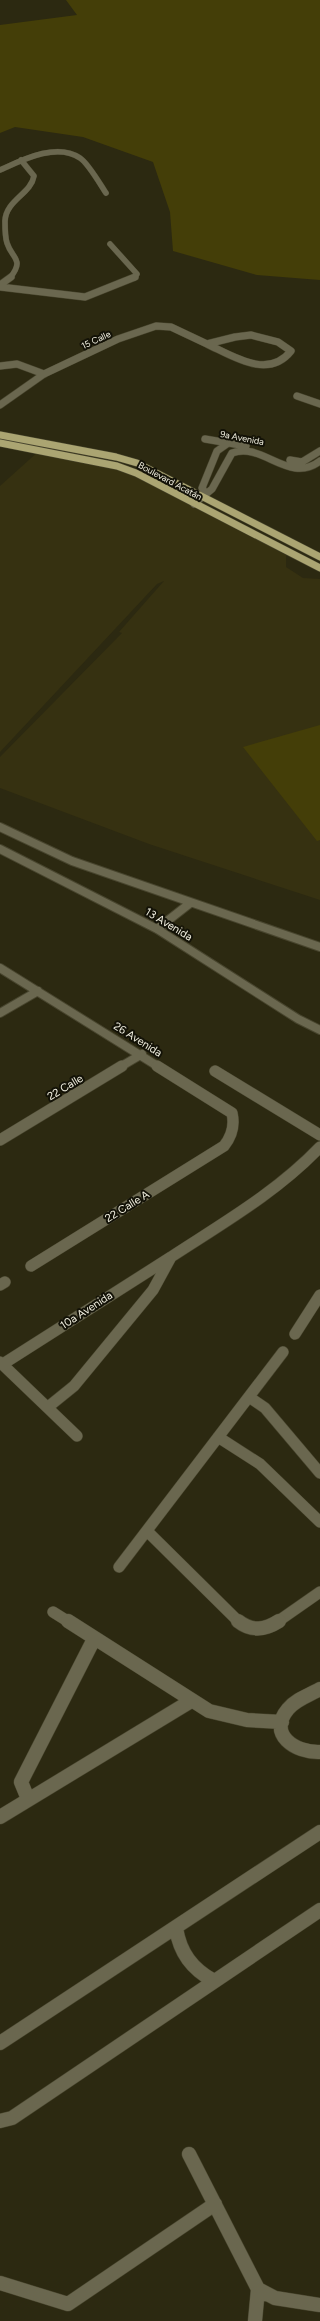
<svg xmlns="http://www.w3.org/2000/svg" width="320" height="2321" viewBox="0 0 320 2321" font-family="Figtree,sans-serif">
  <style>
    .built { fill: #363111 }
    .green { fill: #443e08 }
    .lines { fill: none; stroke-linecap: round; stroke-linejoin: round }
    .minor-far4-casing { stroke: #48452e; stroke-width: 6 }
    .minor-far3-casing { stroke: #48452e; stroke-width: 8 }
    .minor-far2-casing { stroke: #48452e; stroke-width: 10 }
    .minor-far1-casing { stroke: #48452e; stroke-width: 12 }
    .minor-casing { stroke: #48452e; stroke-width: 15 }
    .major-casing { stroke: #48452e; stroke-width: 8 }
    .minor-far4 { stroke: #6a674f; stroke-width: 5.5 }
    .minor-far3 { stroke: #6a674f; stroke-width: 7 }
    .minor-far2 { stroke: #6a674f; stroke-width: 8 }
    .minor-far1 { stroke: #6a674f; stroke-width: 11 }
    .minor { stroke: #6a674f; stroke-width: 14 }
    .major { stroke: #aba572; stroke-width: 7 }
    .labels { text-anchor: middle; stroke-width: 4; stroke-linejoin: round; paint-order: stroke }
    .far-street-label { font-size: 9px; fill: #f3f1e2; stroke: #131207 }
    .street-label { font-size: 11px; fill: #f3f1e2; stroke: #131207 }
  </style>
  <rect width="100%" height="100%" fill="#2c2911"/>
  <!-- built -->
  <path class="built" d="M40,450l87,21 159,84v12l17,11 17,1v321l-171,-56 -149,-56v-31l122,-124 -3,-1 45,-51 -7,3 -157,168v-266z"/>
  <!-- green -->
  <path class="green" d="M66,0h254v280l-63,-5 -84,-24 -3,-39 -17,-50 -70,-25 -68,-10 -15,6v-108l77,-10z
    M320,725v115l-3,1 -74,-94z"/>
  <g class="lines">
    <defs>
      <path id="minor-far4" d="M0,170c22,-10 57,-28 80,-12 8,5 20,26 26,35
        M110,244l27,30 -3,4
        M10,278c15,-19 2,-19 -3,-35 -2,-6 -2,-16 -2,-22 1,-21 26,-27 29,-45l-13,-16"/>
      <path id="minor-far3" d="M0,285l11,-8
        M0,287l85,10 50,-20
        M251,335l27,7 13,9c-23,29 -58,5 -84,-7l28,-7z
        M0,366l17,-2 27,10
        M297,396l23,8
        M0,405l44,-31 74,-35 38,-13 15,1 36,17
        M205,439l41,7
        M290,460l12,2 18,-11
        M205,492l-3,-4 15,-37 10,-7
        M194,504l18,-15 20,-36c30,-12 57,32 88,8"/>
      <path id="minor-far2" d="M0,827l72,34 248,86
        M0,849l157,80 141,90 22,11
        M157,929l32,-25
        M0,968l159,99
        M0,1013l38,-22
        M120,1067l22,-13"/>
      <path id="minor-far1" d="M215,1071l105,64
        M0,1140l122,-74
        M171,1257c52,-34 106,-65 149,-110
        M31,1266l193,-120c8,-10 11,-20 8,-33l-75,-47
        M0,1285l5,-3
        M295,1334l25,-39
        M0,1362l77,74
        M3,1364l168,-107 -18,33 -79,96 -26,21
        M249,1397l16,11 55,65
        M218,1437l42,27 60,58
        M147,1531l92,91
        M119,1567l164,-215
        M53,1612l16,10
        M277,1622l43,-30"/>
      <path id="minor" d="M68,1621l141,90 38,9 35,2
        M238,1621c14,11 27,9 41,0
        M320,1689c-10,6 -24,10 -32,20 -21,25 7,44 32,43
        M28,1799l-7,-17 73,-143
        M0,1817l191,-116
        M176,1928c4,25 16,41 38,53
        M0,2043l320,-211
        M0,2121l12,-3 308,-208
        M189,2154l69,135 17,9 45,7
        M0,2283l68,21 147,-100
        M255,2321l3,-32"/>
      <path id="major" d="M0,435l116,22 21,6 183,94
        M0,443l117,23 19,7 184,95"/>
    </defs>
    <!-- minor-far4 casing -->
    <use href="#minor-far4" class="minor-far4-casing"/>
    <!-- minor-far3 casing -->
    <use href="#minor-far3" class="minor-far3-casing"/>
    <!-- minor-far2 casing -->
    <use href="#minor-far2" class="minor-far2-casing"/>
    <!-- minor-far1 casing -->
    <use href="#minor-far1" class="minor-far1-casing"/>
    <!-- minor casing -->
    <use href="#minor" class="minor-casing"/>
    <!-- major casing -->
    <use href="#major" class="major-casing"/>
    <!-- minor-far4 -->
    <use href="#minor-far4" class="minor-far4"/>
    <!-- minor-far3 -->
    <use href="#minor-far3" class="minor-far3"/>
    <!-- minor-far2 -->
    <use href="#minor-far2" class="minor-far2"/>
    <!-- minor-far1 -->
    <use href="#minor-far1" class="minor-far1"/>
    <!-- minor -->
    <use href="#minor" class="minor"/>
    <!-- major -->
    <use href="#major" class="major"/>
  </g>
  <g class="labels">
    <!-- far-street labels -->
    <g class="far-street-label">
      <text transform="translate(96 340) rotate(-25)" y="3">15 Calle</text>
      <text transform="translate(242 438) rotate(11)" y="3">9a Avenida</text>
      <text transform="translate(170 481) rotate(28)" y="3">Boulevard Acatán</text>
    </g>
    <!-- street labels -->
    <g class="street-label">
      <text transform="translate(169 924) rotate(31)" y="4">13 Avenida</text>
      <text transform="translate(138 1039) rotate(32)" y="4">26 Avenida</text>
      <text transform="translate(65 1087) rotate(-31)" y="4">22 Calle</text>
      <text transform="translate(127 1206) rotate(-32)" y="4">22 Calle A</text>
      <text transform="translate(86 1310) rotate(-33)" y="4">10a Avenida</text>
    </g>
  </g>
</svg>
